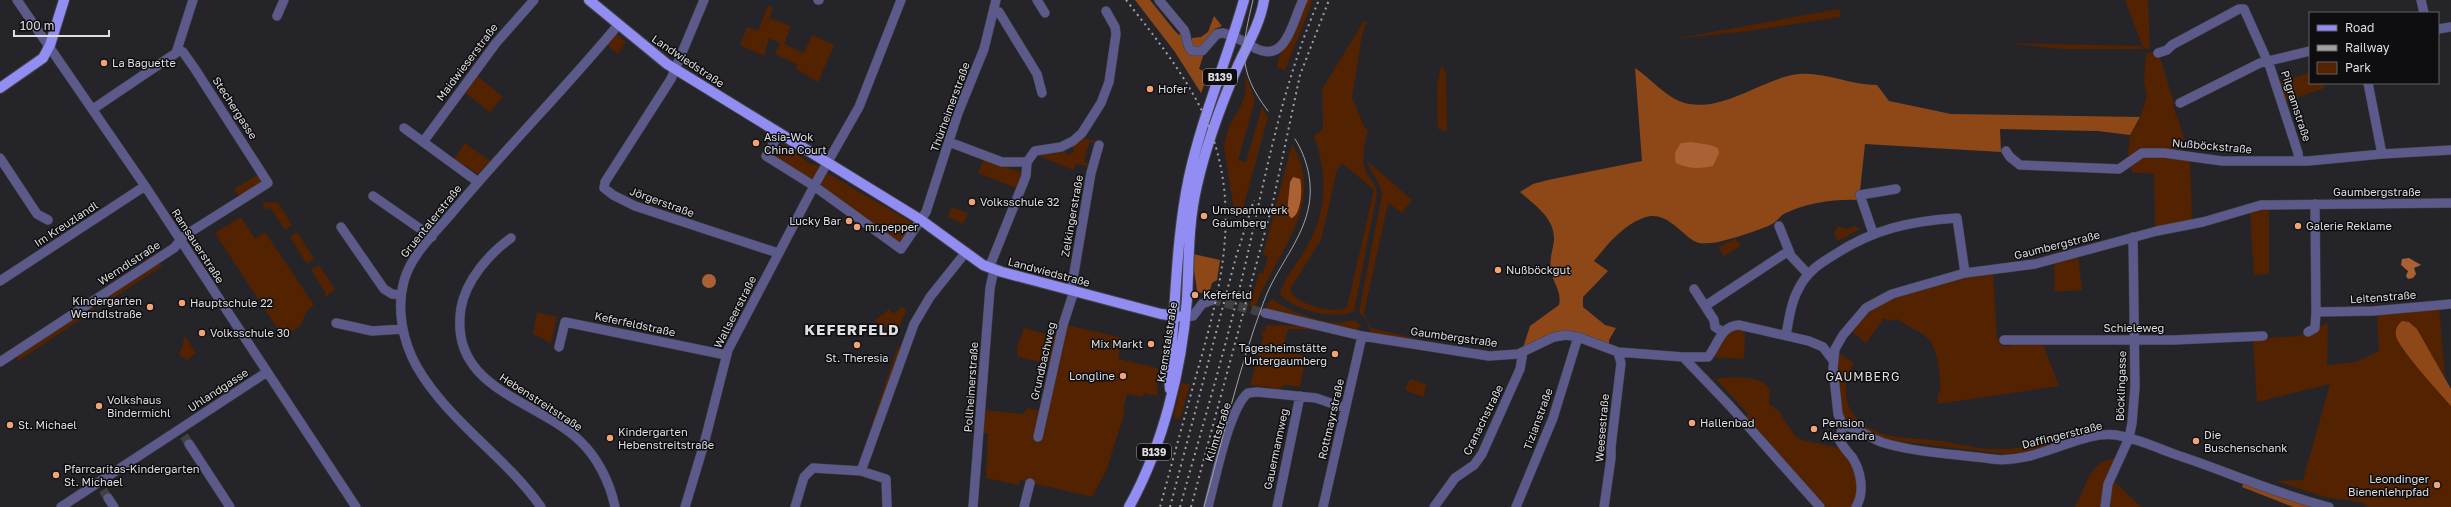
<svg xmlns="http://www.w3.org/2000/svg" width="2451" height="507" viewBox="0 0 2451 507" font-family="'Golos Text',sans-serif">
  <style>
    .green { fill: #532200; fill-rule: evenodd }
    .forest { fill: #8e4818 }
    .water { fill: #aa6134 }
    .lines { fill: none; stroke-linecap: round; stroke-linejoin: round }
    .minor-tunnel { stroke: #414145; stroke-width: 9; stroke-dasharray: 9 4.5; stroke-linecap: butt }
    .minor-casing { stroke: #434347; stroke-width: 10 }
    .major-casing { stroke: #434347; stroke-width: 12 }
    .minor { stroke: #5b5a8b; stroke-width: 9 }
    .major { stroke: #918df2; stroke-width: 10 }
    .tram { stroke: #a1a1a4; stroke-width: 1 }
    .rail { stroke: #a1a1a4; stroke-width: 2; stroke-dasharray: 2 4; stroke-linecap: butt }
    .poi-dot { fill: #efa377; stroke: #0e0e10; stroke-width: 1.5 }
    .labels { text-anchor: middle; stroke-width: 3; stroke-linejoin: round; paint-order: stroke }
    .shield { fill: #0e0e10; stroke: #a0a0a3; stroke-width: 1 }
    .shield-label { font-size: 10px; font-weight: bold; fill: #dfdfe2 }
    .street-label { font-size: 11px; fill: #dfdfe2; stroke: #0e0e10 }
    .poi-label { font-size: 11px; fill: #dfdfe2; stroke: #0e0e10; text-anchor: start }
    .neighbourhood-label { font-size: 12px; letter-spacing: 1px; fill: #dfdfe2; stroke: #0e0e10 }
    .district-label { font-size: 15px; font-weight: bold; letter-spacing: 1px; fill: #dfdfe2; stroke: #0e0e10 }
  </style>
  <rect width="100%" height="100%" fill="#252529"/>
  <!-- green -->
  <path class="green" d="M1307,0h6l-28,70 -8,-3 3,-13z
    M2125,0h23l2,50 -7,-3z
    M768,6l5,2 -4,10 22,8 -7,18 20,9 8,-18 22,10 -16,37 -22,-13 2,-4 -23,-11 5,-11 -11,-5 -5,18 -24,-11 7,-18 11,4z
    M1839,9l2,8 -92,14 -75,8z
    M1364,21l3,1 -5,13 -10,62 13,32h3c-3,14 -8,30 -2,43 5,9 10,11 11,22l-23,117c-16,10 -63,-1 -74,-17 3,-14 15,-28 23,-40 24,-41 26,-74 11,-118l9,-7 -1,-40zM1342,163l32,27 -27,117c-11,9 -55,-4 -57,-18l31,-49 16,-70z
    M617,34l9,8 -8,12 -12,-10 9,-9z
    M2005,43l135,3 3,3h-79z
    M2155,52l5,6 14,45 -1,3 3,7 -2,3 3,-1 10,34h-49l-5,6h-5l2,-20 9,-14 8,-25 -3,-14 2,-29z
    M1441,65l5,8 1,58 -9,-2 -1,-41z
    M2310,72v11h13l2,5 -40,13 -6,-18z
    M476,75l27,22 -13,15 -26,-20z
    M1246,76l9,24 -17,60 8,2 16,-55 6,10 -26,95 -8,-1 -10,-65 5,-20 11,-18 5,-14z
    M1084,138l12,3v2l-7,-1 -5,20 5,2v3l-13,-3 -3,6 -36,-15 9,-3 6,2 13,-3 2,4 7,-3 -2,-4z
    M465,143l25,18 -12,13 -24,-15z
    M783,144l26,19 10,3 -6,14 -38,-22z
    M1292,144c36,61 -17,109 -37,163l-6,-1 10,-33h4l5,-17 -5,-1z
    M2152,156l38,5 2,60 -37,7 -1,-54 -23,-2 1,-8 7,-7z
    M984,159l38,14 -6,15 -38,-15z
    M1367,161l45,39 -10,13 -14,-10 -24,110 7,15 39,9 -1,4 -37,-7 -7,-17 -6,-5 23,-117c-3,-17 -10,-19 -15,-34z
    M827,173l86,50 -12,21 -82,-60z
    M259,174l4,10 -22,15 -7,-10z
    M266,202l12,1 14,22 -7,5 -15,-23 -4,3 -4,-5z
    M952,207l16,6 -5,11 -15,-7z
    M2269,207v67l-15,1 -4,-64z
    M241,217l14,22 10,-7 49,73 -6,4 -8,17 -17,11 -68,-104z
    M1838,226l8,3 9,-3 5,3 -22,12 -4,-7z
    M297,232l17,27 -7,5 -17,-27z
    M1736,239l5,7 -17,10 -6,-9z
    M2078,256l4,34 -27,2 -1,-30z
    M160,263l2,3 -64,42v-4z
    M319,265l16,24 -9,8 -2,-3 2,-1 -15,-23z
    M1993,273l4,65 5,8h9l3,-3 28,-1 17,44 -122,18 1,-11h3c-2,-17 -1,-46 -16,-57 -8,-6 -19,-10 -27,-17l-8,2 -6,-3 -18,25 -16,-13 30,-27 62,-22z
    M1273,299c11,11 50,24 65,24 6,0 12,-3 18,-2l5,5 -4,4 -92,-20 3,-7z
    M902,307l5,3 -11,23 -22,-12 15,-12 4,5z
    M2439,307l6,71 -28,-49 -8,-7 -7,27 49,57v101h-83l-4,-4 -39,-6 -49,-16 27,-1 27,-96 -73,18 -4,-63 46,-3 29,-13 -1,42 29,-3 23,-11 -2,-38z
    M92,308l3,2 -77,51 -1,-4z
    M537,312l20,5 -6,26 -18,-9z
    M1067,325l56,13 -5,21 40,9 -1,28 -13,-3 -1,4 -16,-3 -4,17 2,1 -19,59 -14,26 -72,-17 -1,5 -33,-7 2,-45h-5l2,-23 39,4 3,-6 13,3z
    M1266,325l39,1 18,4 -35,-1 -6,22 24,5 -6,31 -15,-2 -6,4 -29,-4 13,-48 -2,-6 4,1z
    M1024,328l32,9 -6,27 -32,-7 -1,-10z
    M1742,328l3,4 -1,27 -32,-2 16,-26z
    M185,336l11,17 -9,7 -8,-5z
    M898,346l3,1 -26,77 -3,-1z
    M1837,352l17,11c-20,36 -2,64 37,73 17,3 34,3 51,5 18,3 39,9 57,8 15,0 30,-2 45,-5 28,-7 54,-20 83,-11l-114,22 -125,-15 -19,-7 -26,-16 -8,-51z
    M1709,362l-3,10 5,7c19,-1 46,-7 59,10l-1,15 10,7 16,25 7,4 37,8c19,20 22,34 13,59h-28l-80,-89 4,-4 -32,-35 -5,3c-5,-7 -7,-12 -2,-20z
    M1412,379l15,6 -4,12 -18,-7 3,-8z
    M1181,383l9,1 -10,35 -6,-2z
    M2117,458l-15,49h-27c13,-22 12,-45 42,-49z
    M2112,479l26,25 4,3h-35z"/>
  <!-- forest -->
  <path class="forest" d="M1135,0h15l24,30 5,5 3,-4 1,15 6,7h15l-5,16 10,4 -8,20 -26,-41z
    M1214,16l8,10 -7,3 -15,18h-5l-4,-4 1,-5 9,-1 7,-5z
    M1635,68c15,10 28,26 44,33 39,16 82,-23 120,-27 26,-2 51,11 78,11l12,16 62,13 189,3 -10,18 -32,-4 -98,-2 1,23 -136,-8 -5,47 -3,9c-23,-1 -50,3 -71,13 -6,2 -9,9 -14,11 -8,5 -52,19 -61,19 -3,0 -9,1 -12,0 -17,-5 -31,-35 -56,-25 -21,8 -35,26 -49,43l14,10 -25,26v10l22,18 11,3 -7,12v7l-30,-11 -56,12 7,-22 29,-21c3,-14 -6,-21 -8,-35 -2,-11 2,-20 3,-30 1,-22 -19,-35 -34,-48l13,-8 15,-4 94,-19z
    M1193,254l27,6 -3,20 -5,3 -3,11 -12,-2c-1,-14 -5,-25 -4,-38z
    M2402,321l7,1 8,7 34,60v17c-10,-12 -55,-60 -55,-71 -1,-7 2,-10 6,-14z
    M2243,484l72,23h-22l-51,-20z"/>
  <!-- water -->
  <path class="water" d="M1691,142l19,3 8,3 1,5 -6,13c-13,3 -25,3 -37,-3 -2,-9 -1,-12 5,-20z
    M1293,177l7,2c3,9 1,37 -9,39l-4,-5 3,-31z
    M2409,258l12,7 -7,3 2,6 -3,4 -5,1 -2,-3 2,-5 -7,-6 1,-6z
    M702 281a7 7 0 1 1 14 0a7 7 0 1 1-14 0Z"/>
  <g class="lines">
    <!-- minor-tunnel -->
    <path class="minor-tunnel" d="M1212,300l53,13
      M184,436l5,8
      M103,490l5,8"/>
    <defs>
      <path id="minor" d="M17,0l128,186 211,321
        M704,0l-33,79 -66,103 -1,6 9,7 22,11 143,47
        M818,0h1
        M1037,0l8,13
        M1159,0l25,30c4,7 1,15 8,21h10l15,-17 6,-1c11,2 23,10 34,16 30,14 36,-30 46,-49
        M2421,0l3,13
        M994,11l5,1 38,62 5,19
        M277,16l7,-16
        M2438,29l13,-2
        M2158,53l9,-3 5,-5 67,-36h5l26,58 28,86 1,8
        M2368,83l14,71
        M2180,103l80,-40 50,-12
        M93,109l83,-56 17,-53
        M404,128l74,54
        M779,134l-13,22 48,30 87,63 25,-37 32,-99 26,-64 12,-49
        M423,142l73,-99 38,-43
        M949,142l53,20h25l8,-11 26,-4 12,-6 9,-8 19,-30 8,-21 7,-48 -1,-7 -9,-16
        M2006,151l4,6 10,8 99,4 23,-16h22l58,8h86l74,-7 69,-4
        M0,158l37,56 11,6
        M373,196l59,41
        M1779,226l12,30 17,18
        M341,227l43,62 8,5 9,1
        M1873,233l-13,-38 36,-6
        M511,238c-22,16 -45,42 -50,70 -13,81 75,91 119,133 18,17 30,42 35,66
        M989,268l37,-92 1,-14
        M0,281l145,-95
        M1694,289l20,31 1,7 8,5
        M1071,291l20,-118 8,-28
        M1705,306l79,-52
        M2316,312l57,-1 78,-7
        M1265,313l97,23 127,20 29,-2 36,-17 12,-2 12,2 40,15 65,5 47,49 90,101
        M1184,317l9,-1 9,-12 10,-4
        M336,323l36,8 31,-2
        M2308,332l7,-4 1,-16 -1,-108
        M1786,335c3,-16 5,-33 13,-47 8,-16 20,-24 35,-33 39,-26 77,-34 123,-37l8,55
        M2004,340h170l89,-4
        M559,347l6,-25 161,33
        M1683,357h25c10,-12 12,-31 31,-32l70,16 14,6 9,12
        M0,362l174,-114 10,-12 84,-53 -73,-114 -12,-17 -5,-3
        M1843,426l-5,-12 -5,-46 2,-19 8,-14 23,-27 26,-14 73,-21 70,-9 122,-33 46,-9 58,-17 190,-2
        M1843,426c14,0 27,13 41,17 34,10 73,11 108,16 44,6 88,-29 124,-24 20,3 39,12 58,19 52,17 102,40 155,53
        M1843,426l-4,13c3,7 8,12 13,18 9,14 13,35 4,50
        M1038,437l25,-112 11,-34
        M189,444l41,63
        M108,498l6,9
        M61,507l206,-135
        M541,507c-36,-51 -92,-85 -124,-140 -14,-25 -21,-57 -13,-86 7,-26 30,-47 47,-67 54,-65 113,-124 167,-189
        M685,507l19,-63 24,-94 86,-164 45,-79 42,-107
        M795,507l9,-30 9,-9 48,3
        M887,507l-1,-28 -25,-8 53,-147 16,-27 36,-45
        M973,507l17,-219 4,-18
        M1024,507l6,-24
        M1208,507c7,-26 21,-99 40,-114l9,-1 59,6 29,10
        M1277,507l23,-111
        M1323,507l39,-171
        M1434,507l21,-29 19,-13 8,-11 38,-85 3,-17
        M1516,507l37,-89 25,-81
        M1604,507l7,-49v-11l10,-84 -3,-11
        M2105,507l3,-23 21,-46 3,-15 3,-36 -2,-150"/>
      <path id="major" d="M589,0l78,64 254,156 62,45 19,7 159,42 23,3
        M0,88l43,-30 7,-13 14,-45
        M1170,389l-1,-12c7,-66 6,-134 20,-200 13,-60 38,-117 55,-177
        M1129,507c34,-61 53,-139 58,-208 2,-39 1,-76 10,-114 9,-39 23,-78 39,-115 10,-23 24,-45 28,-70"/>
    </defs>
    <!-- minor casing -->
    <use href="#minor" class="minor-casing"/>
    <!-- major casing -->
    <use href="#major" class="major-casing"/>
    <!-- minor -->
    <use href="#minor" class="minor"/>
    <!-- major -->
    <use href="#major" class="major"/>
    <!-- tram -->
    <path class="tram" d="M1253,0c-11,47 -17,69 15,111
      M1204,507c19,-69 35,-140 60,-206 12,-33 39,-61 45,-96 4,-23 -2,-47 -14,-66"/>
    <!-- rail -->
    <path class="rail" d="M1126,0c29,37 58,73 78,115 40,89 17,173 -8,261 -12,43 -24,87 -36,131
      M1170,507l66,-250 18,-57
      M1180,507c22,-79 45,-157 64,-237 21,-91 37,-183 75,-270
      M1191,507l82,-305 27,-127 29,-75"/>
  </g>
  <!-- markers -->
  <g class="poi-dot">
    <circle cx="104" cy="63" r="4"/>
    <circle cx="1150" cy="89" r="4"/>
    <circle cx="756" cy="143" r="4"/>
    <circle cx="972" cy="202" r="4"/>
    <circle cx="1204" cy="216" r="4"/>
    <circle cx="849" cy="221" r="4"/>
    <circle cx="2298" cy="226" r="4"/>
    <circle cx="857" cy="227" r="4"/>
    <circle cx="1498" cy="270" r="4"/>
    <circle cx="1195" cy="295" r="4"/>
    <circle cx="182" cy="303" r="4"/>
    <circle cx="150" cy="307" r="4"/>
    <circle cx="202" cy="333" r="4"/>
    <circle cx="1151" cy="344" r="4"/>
    <circle cx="857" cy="345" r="4"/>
    <circle cx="1335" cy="354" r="4"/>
    <circle cx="1123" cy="376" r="4"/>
    <circle cx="99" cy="406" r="4"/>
    <circle cx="1692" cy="423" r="4"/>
    <circle cx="10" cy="425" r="4"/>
    <circle cx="1814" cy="429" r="4"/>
    <circle cx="610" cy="438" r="4"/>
    <circle cx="2196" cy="441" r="4"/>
    <circle cx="56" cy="475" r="4"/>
    <circle cx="2437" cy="485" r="4"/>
  </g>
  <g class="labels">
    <!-- shield labels -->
    <g class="shield">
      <rect x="1203" y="69" width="34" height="16" rx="3"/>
      <rect x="1137" y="444" width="34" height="16" rx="3"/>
    </g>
    <g class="shield-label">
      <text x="1220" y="81">B139</text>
      <text x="1154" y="456">B139</text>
    </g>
    <!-- street labels -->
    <g class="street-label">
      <text transform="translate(688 61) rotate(34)" y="4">Landwiedstraße</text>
      <text transform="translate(467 62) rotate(-53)" y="4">Maidwieserstraße</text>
      <text transform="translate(2296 106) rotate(72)" y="4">Pilgramstraße</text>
      <text transform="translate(950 107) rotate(-70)" y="4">Thürheimerstraße</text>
      <text transform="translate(235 108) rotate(57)" y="4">Stechergasse</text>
      <text transform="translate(2212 146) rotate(5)" y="4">Nußböckstraße</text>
      <text x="2377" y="196">Gaumbergstraße</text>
      <text transform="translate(662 202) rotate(20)" y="4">Jörgerstraße</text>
      <text transform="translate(1072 216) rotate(-80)" y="4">Zelkingerstraße</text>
      <text transform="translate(431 221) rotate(-51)" y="4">Gruentalerstraße</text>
      <text transform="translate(66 224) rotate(-33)" y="4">Im Kreuzlandl</text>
      <text transform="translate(2057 245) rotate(-14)" y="4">Gaumbergstraße</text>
      <text transform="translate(198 246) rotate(57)" y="4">Ramsauerstraße</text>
      <text transform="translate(129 263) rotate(-33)" y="4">Werndlstraße</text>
      <text transform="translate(1049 272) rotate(15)" y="4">Landwiedstraße</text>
      <text transform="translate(2383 297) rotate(-4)" y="4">Leitenstraße</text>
      <text transform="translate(735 312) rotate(-63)" y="4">Wallseerstraße</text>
      <text transform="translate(635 324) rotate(12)" y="4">Keferfeldstraße</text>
      <text x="2134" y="332">Schieleweg</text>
      <text transform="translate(1454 337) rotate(8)" y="4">Gaumbergstraße</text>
      <text transform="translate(1167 342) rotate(-81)" y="4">Kremstalstraße</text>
      <text transform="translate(1043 361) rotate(-77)" y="4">Grundbachweg</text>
      <text transform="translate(2121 386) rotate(-88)" y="4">Böcklingasse</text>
      <text transform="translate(971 387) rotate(-86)" y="4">Pollheimerstraße</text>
      <text transform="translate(218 390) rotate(-33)" y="4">Uhlandgasse</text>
      <text transform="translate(541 402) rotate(33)" y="4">Hebenstreitstraße</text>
      <text transform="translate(1331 419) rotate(-77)" y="4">Rottmayrstraße</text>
      <text transform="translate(1538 419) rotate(-70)" y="4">Tizianstraße</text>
      <text transform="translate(1483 420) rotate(-64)" y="4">Cranachstraße</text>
      <text transform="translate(1602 428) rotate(-85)" y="4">Weesestraße</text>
      <text transform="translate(1218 432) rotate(-72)" y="4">Klimtstraße</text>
      <text transform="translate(2062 435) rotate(-14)" y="4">Daffingerstraße</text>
      <text transform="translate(1276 449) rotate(-78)" y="4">Gauermannweg</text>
    </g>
    <!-- poi labels -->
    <g class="poi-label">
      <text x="112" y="67">La Baguette</text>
      <text x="1158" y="93">Hofer</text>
      <text x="764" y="141">Asia-Wok<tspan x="764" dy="13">China Court</tspan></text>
      <text x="980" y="206">Volksschule 32</text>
      <text x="1212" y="214">Umspannwerk<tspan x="1212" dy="13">Gaumberg</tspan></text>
      <text x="841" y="225" text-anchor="end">Lucky Bar</text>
      <text x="2306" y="230">Galerie Reklame</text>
      <text x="865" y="231">mr.pepper</text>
      <text x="1506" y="274">Nußböckgut</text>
      <text x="1203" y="299">Keferfeld</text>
      <text x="142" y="305" text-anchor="end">Kindergarten<tspan x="142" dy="13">Werndlstraße</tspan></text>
      <text x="190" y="307">Hauptschule 22</text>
      <text x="210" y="337">Volksschule 30</text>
      <text x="1143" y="348" text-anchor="end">Mix Markt</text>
      <text x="1327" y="352" text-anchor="end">Tagesheimstätte<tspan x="1327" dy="13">Untergaumberg</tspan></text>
      <text x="857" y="362" text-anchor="middle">St. Theresia</text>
      <text x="1115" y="380" text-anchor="end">Longline</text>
      <text x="107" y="404">Volkshaus<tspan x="107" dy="13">Bindermichl</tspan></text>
      <text x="1700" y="427">Hallenbad</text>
      <text x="1822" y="427">Pension<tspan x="1822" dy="13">Alexandra</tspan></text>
      <text x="18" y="429">St. Michael</text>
      <text x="618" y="436">Kindergarten<tspan x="618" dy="13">Hebenstreitstraße</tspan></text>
      <text x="2204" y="439">Die<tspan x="2204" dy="13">Buschenschank</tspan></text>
      <text x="64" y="473">Pfarrcaritas-Kindergarten<tspan x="64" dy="13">St. Michael</tspan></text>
      <text x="2429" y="483" text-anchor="end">Leondinger<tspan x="2429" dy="13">Bienenlehrpfad</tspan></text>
    </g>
    <!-- neighbourhood labels -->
    <g class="neighbourhood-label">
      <text x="1863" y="381">GAUMBERG</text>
    </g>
    <!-- district labels -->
    <g class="district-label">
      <text x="852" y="335">KEFERFELD</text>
    </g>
  </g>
  <!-- legend -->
  <rect x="2309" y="12" width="130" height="72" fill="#0e0e10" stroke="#626264"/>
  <rect x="2317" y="25" width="20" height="6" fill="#918df2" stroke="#626264"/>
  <text x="2345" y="32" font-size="12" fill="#dfdfe2">Road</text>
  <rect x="2317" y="45" width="20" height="6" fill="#a1a1a4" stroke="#626264"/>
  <text x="2345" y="52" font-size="12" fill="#dfdfe2">Railway</text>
  <rect x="2317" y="62" width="20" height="12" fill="#532200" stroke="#626264"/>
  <text x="2345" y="72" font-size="12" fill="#dfdfe2">Park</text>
  <!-- scale -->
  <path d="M14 30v6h95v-6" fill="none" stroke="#dfdfe2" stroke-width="2"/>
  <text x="20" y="30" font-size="12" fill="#dfdfe2" stroke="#0e0e10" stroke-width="3" paint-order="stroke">100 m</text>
</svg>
